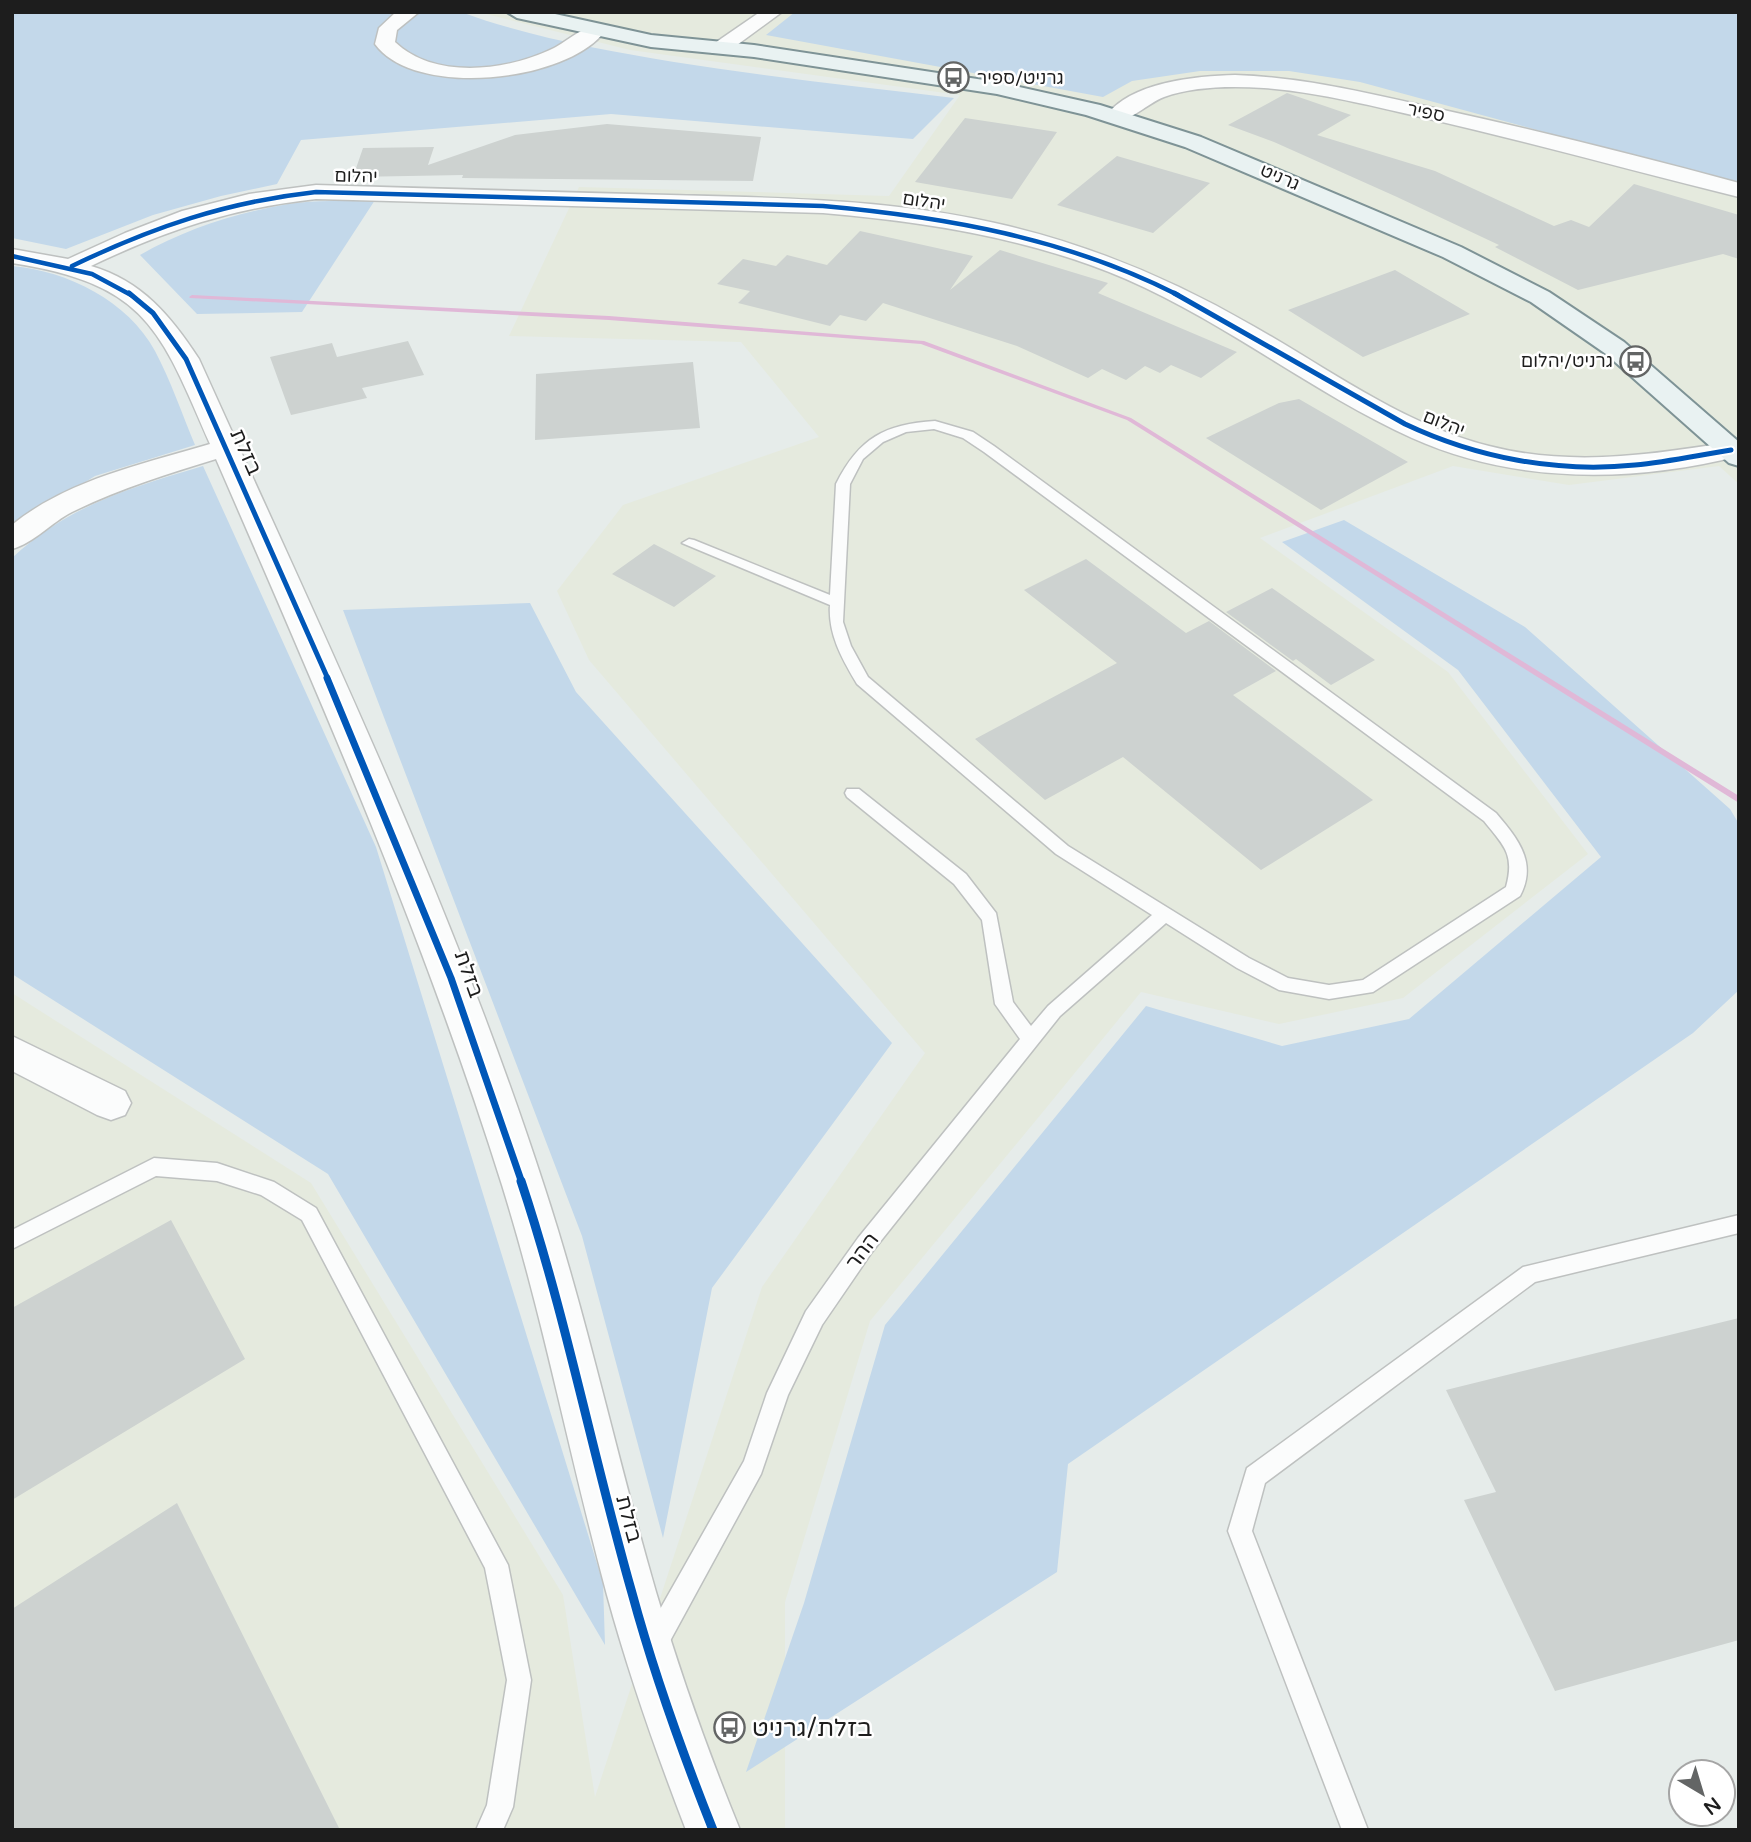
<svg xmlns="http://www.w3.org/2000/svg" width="1751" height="1842" viewBox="0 0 1751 1842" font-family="'Varela Round',Heebo,sans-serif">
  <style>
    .industrial { fill: #e5eade }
    .grass { fill: #c3d8ea }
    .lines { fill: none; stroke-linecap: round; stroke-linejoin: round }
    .stream { fill: #e0b8d7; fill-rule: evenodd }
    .building { fill: #cdd2d0 }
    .lane-casing { stroke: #bec1c0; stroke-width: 3 }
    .street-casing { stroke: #bec1c0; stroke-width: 3 }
    .secondary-casing { stroke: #7e9396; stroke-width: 4 }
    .lane { fill: #fbfcfc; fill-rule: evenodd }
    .street { fill: #fbfcfc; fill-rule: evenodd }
    .secondary { fill: #e9f2f2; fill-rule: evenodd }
    .cycleway-far3-casing { stroke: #fff; stroke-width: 7 }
    .cycleway-far2-casing { stroke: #fff; stroke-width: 9 }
    .cycleway-far1-casing { stroke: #fff; stroke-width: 11 }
    .cycleway-casing { stroke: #fff; stroke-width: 13 }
    .cycleway-far3 { stroke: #0057b8; stroke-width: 4.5 }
    .cycleway-far2 { stroke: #0057b8; stroke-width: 5 }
    .cycleway-far1 { stroke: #0057b8; stroke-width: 7 }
    .cycleway { stroke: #0057b8; stroke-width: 9 }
    .labels { text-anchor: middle; stroke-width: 5; stroke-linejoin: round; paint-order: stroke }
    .far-poi-label { font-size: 18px; fill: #1d1d1d; stroke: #fff; text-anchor: start }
    .far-street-label { font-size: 18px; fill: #1d1d1d; stroke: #fff }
    .street-label { font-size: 21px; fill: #1d1d1d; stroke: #fff }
    .near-poi-label { font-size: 24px; fill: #1d1d1d; stroke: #fff; text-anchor: start }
  </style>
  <rect width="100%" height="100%" fill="#e6ecea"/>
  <!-- industrial -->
  <path class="industrial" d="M478,12h1261v472l-20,-18 -150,19 -116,-19 -193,72 188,134 140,182 -185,144 -124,26 -138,-32 -99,121 -172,208 -85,281v228h-773v-837l299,190 252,412 32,202 167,-510 163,-234 -336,-393 -32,-69 66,-86 196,-68 -78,-95 -232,-6 70,-149 310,9 71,-101 -330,-45z"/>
  <!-- grass -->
  <path class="grass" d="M12,12h449c68,25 141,38 213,50 93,15 187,25 280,36l-41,41 -302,-25 -310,26 -24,44 -56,12 -68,19 -87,34 -54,-11z
    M795,12h944v173l-379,-103 -71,-11h-89l-68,10 -29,16 -337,-62z
    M375,200l-73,112 -105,2 -57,-59c45,-26 96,-42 148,-51 28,-4 58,-3 87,-4z
    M12,266c56,5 116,35 143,85 16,30 27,63 40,94l-100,31 -83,52z
    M203,466l173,381 227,736 2,62 -277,-471 -316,-200v-416c57,-53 118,-70 191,-92z
    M1344,520l181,107 205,182 9,15v166l-46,43 -625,431 -11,108 -311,200 58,-169 81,-278 261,-319 136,40 127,-27 192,-162 -143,-187 -176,-128z
    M530,603l46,89 316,351 -180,245 -49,250 -81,-302 -239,-626z"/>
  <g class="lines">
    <!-- stream -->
    <path class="stream" d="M192,295l417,21 315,25 207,77 608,378v7l-612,-383 -206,-76 -312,-24 -419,-22 -1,-1z"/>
  </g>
  <!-- building -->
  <path class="building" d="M1287,93l64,22 -34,20 118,36 119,55 17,-6 18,7 45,-43 105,31v44l-16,-5 -145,36 -83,-43 4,-2 -102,-48 -123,-55 -46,-17z
    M965,118l92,14 -45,67 -97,-17z
    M607,124l154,13 -8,44 -291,-3 1,-3 -110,2 10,-29 71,-1 -6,18 87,-30z
    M1117,156l93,27 -57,50 -96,-28z
    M860,231l113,25 -23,34 50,-40 108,33 -10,10 139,59 -36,26 -30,-13 -11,8 -15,-7 -19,14 -24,-11 -14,9 -71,-32 -134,-43 -17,18 -26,-6 -10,11 -92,-23 12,-12 -33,-7 26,-25 33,7 11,-11 40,10z
    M1395,270l75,44 -107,43 -75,-47z
    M408,341l16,34 -62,13 5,10 -76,17 -21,-58 62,-14 5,14z
    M693,362l7,66 -165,12 1,-66z
    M1299,399l109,63 -87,48 -115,-72 73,-35z
    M654,544l62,32 -42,31 -62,-33z
    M1086,559l100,74 23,-12 67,50 -43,24 140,105 -112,70 -138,-113 -78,43 -70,-61 142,-76 -93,-73z
    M1272,588l103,72 -44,25 -35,-26 -3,2 -67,-49z
    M171,1220l74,139 -233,141v-192z
    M1739,1318v322l-184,51 -91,-191 32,-8 -50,-102z
    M177,1503l163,327h-328v-221z"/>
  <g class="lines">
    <defs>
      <path id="lane" d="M935,421l38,11 21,14 502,367c21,25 42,49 24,83l-147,96 -44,7 -50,-9 -42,-22 -71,-45 -106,93 -188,236 -50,73 -34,70 -27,79 -97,178 -9,3 -9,-3 -3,-9 3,-9 98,-173 23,-68 39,-82 52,-73 162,-199 -25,-35 -13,-84 -28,-36 -107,-87 -2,-4 2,-4h12l107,85 30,39 17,89 18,24 17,-20 104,-91 -96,-61 -199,-170c-15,-25 -29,-50 -27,-79l-148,-62 7,-4 5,1 136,55 6,-111c23,-46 49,-60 99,-63zM934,429l29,9 21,14 500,369c20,25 31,33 22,66l-143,93 -34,5 -41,-7 -39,-20 -181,-112 -200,-169 -17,-31 -8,-24 7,-138 13,-25 20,-17 23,-10z
        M154,1158l63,5 57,19 42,26 192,357 23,115 -18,127 -10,23h-27l11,-25 20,-125 -22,-112 -183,-348 -41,-25 -44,-14 -61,-5 -144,73v-19z
        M1739,1215v18l-204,49 -270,201 -13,48 116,299h-26l-114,-299 19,-63 276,-201z"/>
      <path id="street" d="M396,12h23l-22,18 -2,12c40,38 112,29 159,6 14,-7 31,-25 48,-21l3,4c-38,51 -190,68 -230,13l4,-16z
        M760,12h22l-56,41h-14l-3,-4 3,-4z
        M1235,75c70,2 136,19 204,34 101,22 200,47 300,74v14c-105,-26 -209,-55 -314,-79 -53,-12 -107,-26 -161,-30 -33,-2 -69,-2 -100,9 -18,7 -38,29 -56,24l-3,-4c25,-35 91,-41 130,-42z
        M316,185c118,4 236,7 354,10 114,3 227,4 338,31 88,21 167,55 245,100 76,43 151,99 236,120 82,21 160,9 242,-4l8,2v12c-107,27 -225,28 -327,-18 -99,-45 -185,-115 -286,-159 -96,-41 -199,-57 -303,-66l-507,-14c-83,9 -150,31 -225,67 51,15 80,50 108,93 123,273 254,544 346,830 43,132 72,269 111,403 24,81 52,160 84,238h-54c-30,-78 -57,-155 -79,-235 -37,-136 -63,-275 -105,-410 -78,-249 -182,-487 -286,-726 -49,15 -97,30 -144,53 -20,10 -38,31 -60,37v-24c55,-45 131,-61 198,-81 -50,-115 -63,-160 -198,-181v-14l56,10 57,-26 57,-22 67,-17z
        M12,1036l113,55 6,12 -6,12 -14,5 -14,-5 -85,-44z"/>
      <path id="secondary" d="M507,12h39l105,23 103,10 243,37 103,23 101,32 260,110 88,45 75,50 115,100v24l-10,-3 -123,-109 -75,-52 -88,-45 -258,-110 -99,-32 -89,-21 -243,-37 -103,-10 -134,-29z"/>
    </defs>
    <!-- lane casing -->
    <use href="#lane" class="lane-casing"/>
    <!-- street casing -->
    <use href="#street" class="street-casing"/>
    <!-- secondary casing -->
    <use href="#secondary" class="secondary-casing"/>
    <!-- lane -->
    <use href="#lane" class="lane"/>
    <!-- street -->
    <use href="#street" class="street"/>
    <!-- secondary -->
    <use href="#secondary" class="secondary"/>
    <defs>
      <path id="cycleway-far3" d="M12,256l80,18 39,21
        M72,266c81,-39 154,-64 244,-74l507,14c123,11 243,32 355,89"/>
      <path id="cycleway-far2" d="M129,293l24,20 33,46 142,320
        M1174,293l231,131c72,34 152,49 230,41 32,-3 64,-10 96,-15"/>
      <path id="cycleway-far1" d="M327,678l124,300 71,205"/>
      <path id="cycleway" d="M521,1181c45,135 72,276 111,412 22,81 50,159 81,237"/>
    </defs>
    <!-- cycleway-far3 casing -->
    <use href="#cycleway-far3" class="cycleway-far3-casing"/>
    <!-- cycleway-far2 casing -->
    <use href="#cycleway-far2" class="cycleway-far2-casing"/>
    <!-- cycleway-far1 casing -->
    <use href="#cycleway-far1" class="cycleway-far1-casing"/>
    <!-- cycleway casing -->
    <use href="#cycleway" class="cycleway-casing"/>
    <!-- cycleway-far3 -->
    <use href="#cycleway-far3" class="cycleway-far3"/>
    <!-- cycleway-far2 -->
    <use href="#cycleway-far2" class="cycleway-far2"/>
    <!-- cycleway-far1 -->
    <use href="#cycleway-far1" class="cycleway-far1"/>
    <!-- cycleway -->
    <use href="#cycleway" class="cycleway"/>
  </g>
  <!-- icons -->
  <defs>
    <symbol id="bus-ring" viewBox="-11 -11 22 22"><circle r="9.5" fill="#fff" stroke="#636565" stroke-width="1.5"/><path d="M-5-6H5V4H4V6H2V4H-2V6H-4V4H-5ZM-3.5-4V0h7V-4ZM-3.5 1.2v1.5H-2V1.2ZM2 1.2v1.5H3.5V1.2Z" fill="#636565"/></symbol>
  </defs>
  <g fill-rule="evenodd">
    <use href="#bus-ring" x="936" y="60" width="35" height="35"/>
    <use href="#bus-ring" x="1618" y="344" width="35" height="35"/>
    <use href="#bus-ring" x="712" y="1710" width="35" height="35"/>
  </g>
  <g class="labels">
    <!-- far-poi labels -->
    <g class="far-poi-label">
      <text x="977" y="84">גרניט/ספיר</text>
      <text x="1613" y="367" text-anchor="end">גרניט/יהלום</text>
    </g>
    <!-- far-street labels -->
    <g class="far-street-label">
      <text transform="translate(1426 112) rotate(12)" y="6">ספיר</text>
      <text transform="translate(356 176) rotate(1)" y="6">יהלום</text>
      <text transform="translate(1280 177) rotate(23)" y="6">גרניט</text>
      <text transform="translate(924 201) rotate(8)" y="6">יהלום</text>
      <text transform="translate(1444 423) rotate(21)" y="6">יהלום</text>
    </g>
    <!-- street labels -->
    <g class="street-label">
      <text transform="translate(246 452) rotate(66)" y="7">בזלת</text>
      <text transform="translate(469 974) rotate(70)" y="7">בזלת</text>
      <text transform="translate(862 1251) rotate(-53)" y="7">ההר</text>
      <text transform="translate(629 1519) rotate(75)" y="7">בזלת</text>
    </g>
    <!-- near-poi labels -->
    <g class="near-poi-label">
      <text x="752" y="1736">בזלת/גרניט</text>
    </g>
  </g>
  <!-- border -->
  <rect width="1751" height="1842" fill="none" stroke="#1d1d1d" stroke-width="28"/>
  <!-- north arrow -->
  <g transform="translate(1702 1793) rotate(142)"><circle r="33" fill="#ffffff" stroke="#a5a5a5" stroke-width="2"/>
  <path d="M0-5L12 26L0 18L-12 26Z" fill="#636565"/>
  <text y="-10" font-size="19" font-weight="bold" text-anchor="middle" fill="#1d1d1d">N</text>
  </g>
</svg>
